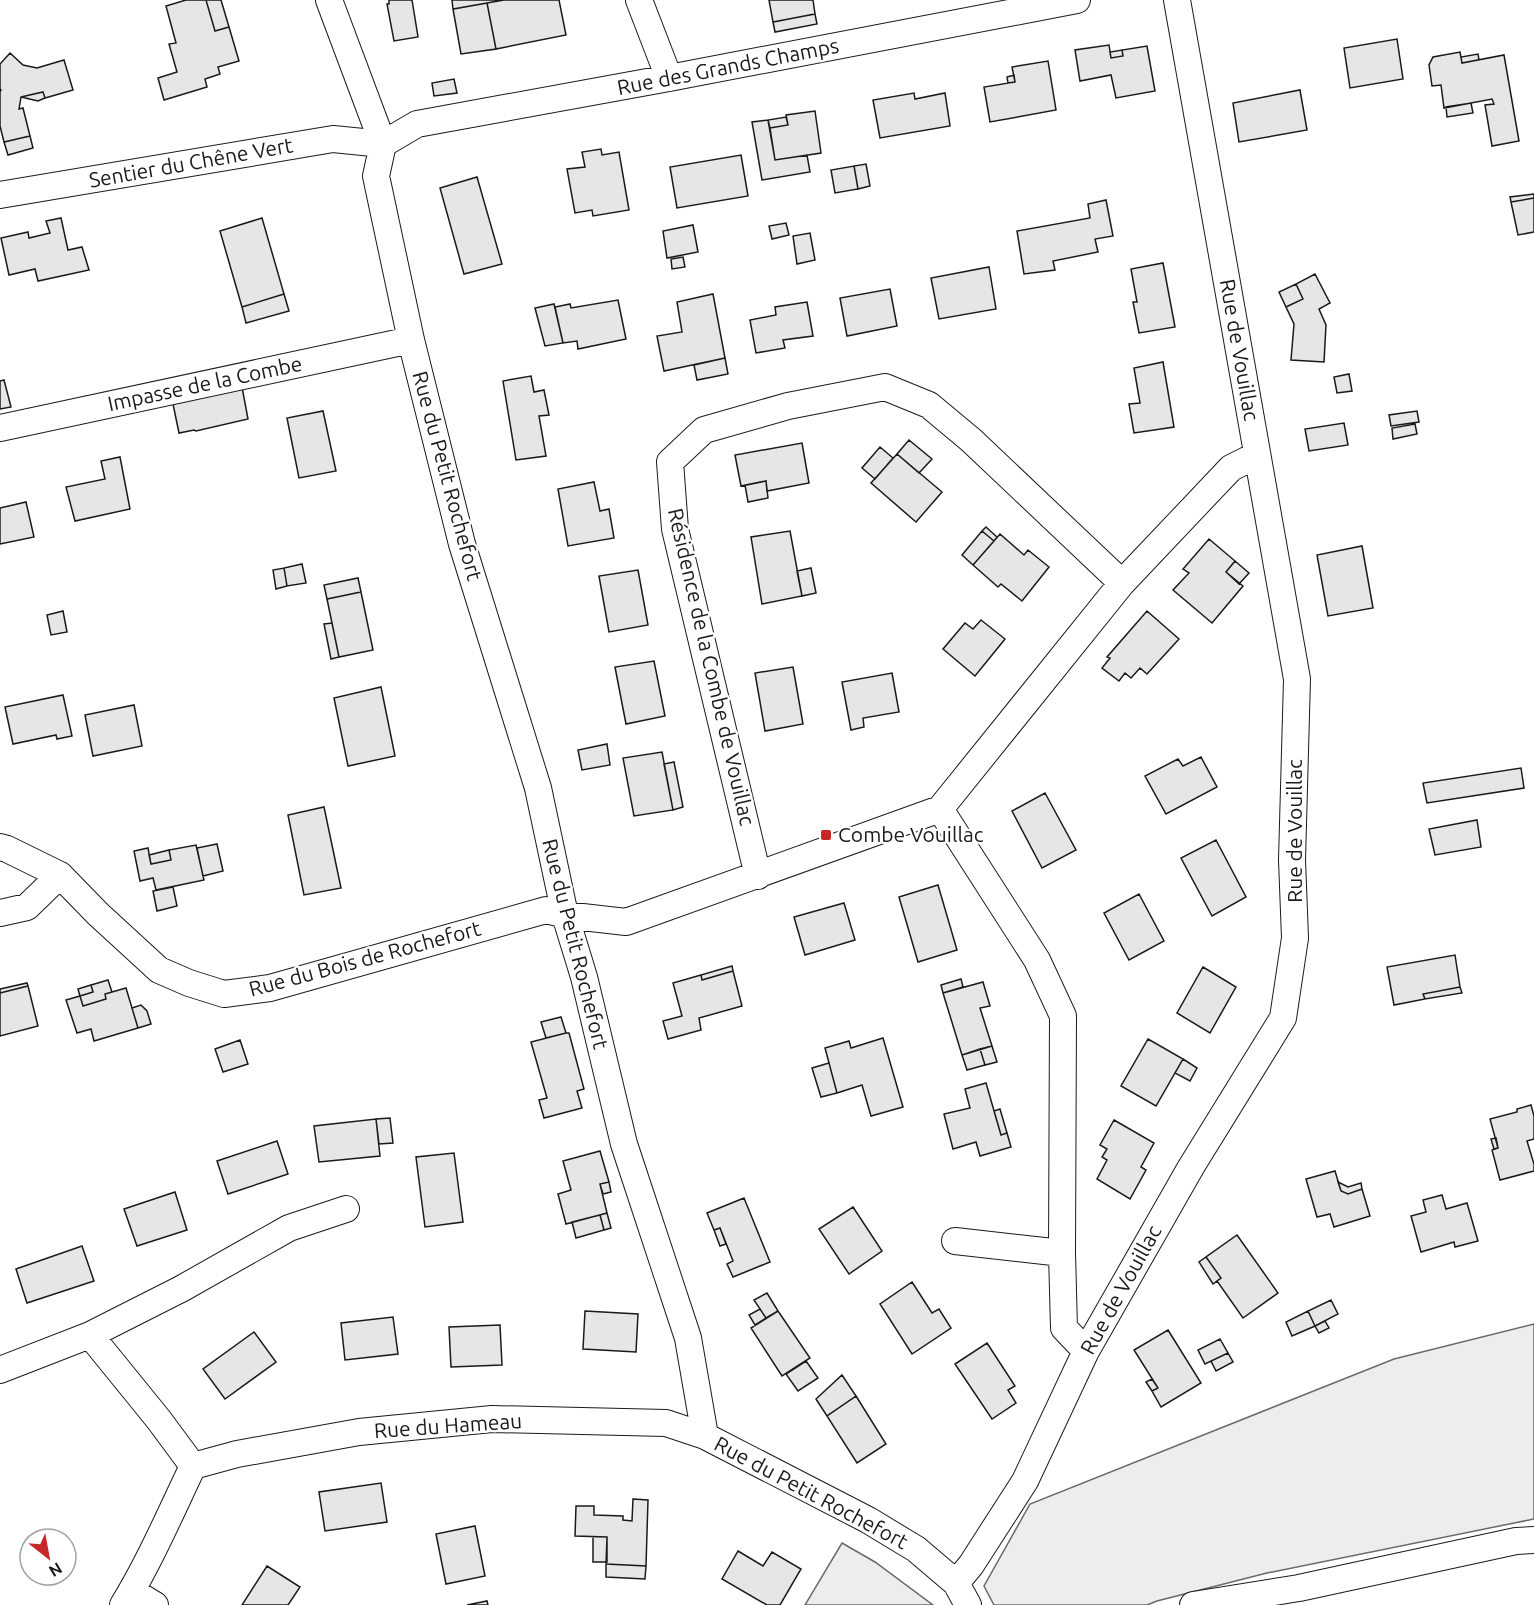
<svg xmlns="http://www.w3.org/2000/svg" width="1534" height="1605" viewBox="0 0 1534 1605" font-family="Ubuntu,sans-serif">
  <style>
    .built { fill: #ededed; stroke: #6a6a6a; stroke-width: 1.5 }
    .building { fill: #e6e6e6; stroke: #1a1a1a; stroke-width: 1.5 }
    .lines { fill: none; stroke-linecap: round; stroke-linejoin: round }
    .minor-casing { stroke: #1a1a1a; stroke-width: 28 }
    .minor { stroke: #fff; stroke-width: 26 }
    .poi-dot { fill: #c62828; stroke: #fff; stroke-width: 2 }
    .labels { text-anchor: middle; stroke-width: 4.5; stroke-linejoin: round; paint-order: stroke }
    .street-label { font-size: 21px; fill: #1a1a1a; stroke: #fff }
    .poi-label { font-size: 21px; fill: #1a1a1a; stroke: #fff; text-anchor: start }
  </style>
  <rect width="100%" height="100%" fill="#fff"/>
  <!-- built -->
  <path class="built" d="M1534,1324v195l-267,54 -110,28 -10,4h-153l-10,-19 46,-82 364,-145z
    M842,1543l33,19 58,43h-128z"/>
  <!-- building -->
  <path class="building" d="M186,0h20l9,31 14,-4 10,34 -21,6 2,7 -15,5 2,8 -43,13 -6,-22 19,-6 -8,-28 7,-1 -10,-37z
    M206,0h15l8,27 -14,4z
    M389,0h23l6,37 -24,4 -7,-37h2z
    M452,0h52l-51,9z
    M504,0h55l7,35 -70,14 -9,-46z
    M769,0h44l2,14 -42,8z
    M487,3l9,46 -35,5 -8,-45z
    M815,14l2,10 -42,8 -2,-10z
    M1397,39l6,40 -53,9 -6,-40z
    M1109,45l2,13 12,-2 -1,-6 25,-4 8,45 -39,7 -5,-23 -31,6 -5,-31z
    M1122,50l1,6 -12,2 -1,-6z
    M1460,52l2,11 42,-8 15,86 -27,5 -7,-41 9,-1 -2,-5 -48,9 -3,-23 -9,1 -3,-21 4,-8z
    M10,53l13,12 14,3 27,-8 9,30 -28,8 -2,-6 -22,5 -2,12 4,-1 7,28 -26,6 -4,-16v-34l1,-2 -1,-1v-25z
    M1478,54l1,6 -17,3 -1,-6z
    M1048,61l8,49 -66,12 -6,-35 31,-5 -3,-15z
    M1014,75l1,7 -7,1 -1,-6z
    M454,79l3,14 -23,3 -2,-13z
    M1300,90l7,40 -68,12 -6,-39z
    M43,92l2,6 -7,3 -17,-4z
    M914,93l1,6 30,-6 5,33 -70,12 -7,-38z
    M1471,103l2,10 -26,4 -1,-10z
    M815,111l6,42 -46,7 -5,-32 18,-3 -2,-10z
    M786,117l2,8 -18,3 -2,-8z
    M768,120l7,40 32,-5 3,17 -48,8 -10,-58z
    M30,136l3,12 -25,7 -4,-13z
    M601,149l1,6 17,-3 10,58 -36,6 -1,-6 -17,3 -8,-44 18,-2 -3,-15z
    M741,155l7,41 -71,12 -7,-41z
    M866,164l4,22 -12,3 -4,-23z
    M854,166l4,23 -23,4 -4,-23z
    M477,177l25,87 -38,10 -24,-86z
    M1534,194v4l-23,4 -1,-5z
    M1534,198v34l-16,3 -7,-33z
    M1106,200l7,36 -18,3 3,13 -45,9 2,9 -31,4 -7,-43 73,-13 -2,-14z
    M61,218l7,32 14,-3 7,23 -51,11 -3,-12 -26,6 -8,-37 27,-6 1,6 21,-5 -4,-12z
    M262,218l22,76 -42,13 -22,-76z
    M786,223l3,12 -17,4 -3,-13z
    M693,225l5,27 -31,6 -4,-27z
    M810,233l5,27 -18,4 -4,-28z
    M683,257l2,10 -13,2 -1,-10z
    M1163,263l12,64 -36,6 -6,-31h4l-6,-33z
    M989,267l7,42 -57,10 -8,-41z
    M1315,274l15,29 -11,6 7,16 -2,37 -33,-2 3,-36 -8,-17 17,-8 -7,-15z
    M1296,284l7,15 -17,8 -7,-15z
    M890,289l7,37 -50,10 -7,-38z
    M284,294l5,17 -43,12 -4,-16z
    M713,294l12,64 -61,13 -7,-35 25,-4 -5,-30z
    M618,300l8,39 -48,10 -1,-8 -14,2 -8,-36 15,-3 1,4z
    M807,302l6,34 -30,4 2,8 -29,5 -6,-33 26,-5 -1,-8z
    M554,304l9,39 -18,3 -10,-38z
    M725,358l3,16 -31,6 -3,-15z
    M1163,362l11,65 -40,6 -5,-29 11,-1 -6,-35z
    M1349,374l3,17 -15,2 -3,-16z
    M531,376l3,16 10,-2 5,25 -10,1 7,40 -30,4 -13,-79z
    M4,380l7,27 -11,2v-28z
    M242,387l6,32 -52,12 -2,-1 -15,3 -6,-29 15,-3v-3z
    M323,411l13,60 -37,7 -12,-60z
    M1417,411l2,11 -28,4 -2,-11z
    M1344,423l4,22 -39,6 -4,-22z
    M1415,424l2,10 -24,5 -1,-11z
    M909,440l23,19 -13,14 -22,-19z
    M802,443l7,40 -42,8 -1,-10 -25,5 -6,-31z
    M880,447l13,11 -18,21 -13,-11z
    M897,454l45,38 -26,30 -45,-39z
    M120,457l10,52 -55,12 -9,-34 39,-8 -4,-18z
    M766,481l2,17 -20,4 -3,-17z
    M594,482l6,29 9,-2 5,29 -46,8 -10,-57z
    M26,502l8,35 -34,7v-36z
    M986,527l11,10 -3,4 -12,-10z
    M790,531l12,65 -40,8 -11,-67z
    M982,531l12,10 -21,24 -11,-10z
    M1000,534l24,21 4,-5 21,17 -27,34 -21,-17 -3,3 -25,-22z
    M1209,539l26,22 -9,11 17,14 -31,37 -39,-33 16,-17 -6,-4z
    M1362,546l11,62 -45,8 -11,-61z
    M1235,561l14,12 -10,11 -13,-12z
    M302,564l4,19 -19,3 -3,-18z
    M284,568l3,18 -11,3 -3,-19z
    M811,568l5,25 -14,3 -5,-25z
    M638,570l10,55 -39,7 -10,-56z
    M358,578l3,14 -34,7 -3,-14z
    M361,592l12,58 -34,7 -12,-58z
    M63,611l4,21 -16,3 -4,-20z
    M1147,611l32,28 -32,35 -7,-6 -9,10 -6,-5 -6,8 -17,-13 8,-10 -3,-1z
    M981,620l24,19 -30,37 -32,-27 22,-26 8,6z
    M332,623l7,34 -8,2 -7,-35z
    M654,661l11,55 -39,8 -11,-57z
    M793,667l10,57 -38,7 -10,-58z
    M892,673l7,39 -36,6 1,9 -13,3 -9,-48z
    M381,687l14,69 -47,10 -14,-68z
    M63,695l9,41 -15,3 -1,-4 -43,9 -8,-37z
    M134,705l8,41 -49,10 -8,-41z
    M607,744l3,21 -28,5 -4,-20z
    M662,752l11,58 -39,6 -11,-58z
    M1201,757l16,30 -51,27 -21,-38 33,-17 5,7z
    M674,762l9,45 -10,3 -9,-46z
    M1521,768l3,20 -97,15 -4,-20z
    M1045,793l31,57 -34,18 -30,-57z
    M324,807l17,81 -37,7 -16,-80z
    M1477,820l4,27 -46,8 -6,-26z
    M1216,840l30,57 -34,19 -31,-58z
    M217,844l6,27 -20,5 -6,-28z
    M196,845l8,35 -48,10 -3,-12 -13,3 -6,-30 14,-3 3,16 20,-4 -2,-10z
    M169,850l2,10 -20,4 -2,-9z
    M938,885l19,65 -39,12 -19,-65z
    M173,887l4,19 -20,5 -4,-20z
    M1139,894l25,47 -35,19 -25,-47z
    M844,903l11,37 -50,15 -11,-38z
    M1455,955l5,32 -37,7 2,5 -31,6 -7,-38z
    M732,966l1,5 -31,9 -1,-5z
    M1203,967l33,20 -26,46 -33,-20z
    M733,971l9,35 -43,12 2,12 -33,9 -5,-18 19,-5 -9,-33 28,-8 1,5z
    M961,979l2,8 -20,6 -2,-8z
    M108,980l4,12 -7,2 1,5 -23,7 -3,-10 13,-4 -2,-7z
    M983,982l7,24 -10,2 12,38 -30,9 -19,-62z
    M27,983l1,3 -28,7v-4z
    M91,985l2,7 -13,4 -2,-7z
    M28,986l10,40 -38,10v-43z
    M1460,987l2,6 -37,6 -2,-5z
    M126,988l12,40 -44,13 -3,-12 -14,4 -11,-33 14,-4 3,10 23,-7 -1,-5z
    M141,1005l6,6 4,13 -13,4 -6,-20z
    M561,1017l5,16 -20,5 -5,-16z
    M566,1033h3l15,56 -7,2 5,17 -38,10 -5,-18 8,-2 -16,-56z
    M883,1038l20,69 -32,9 -9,-31 -25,8 -12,-45 24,-7 2,7z
    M1148,1039l35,20 -27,47 -35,-20z
    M240,1040l8,24 -25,8 -8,-23z
    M992,1046l5,16 -12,3 -5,-16z
    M980,1049l5,16 -18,5 -5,-15z
    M1183,1059l14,9 -7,13 -15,-8z
    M829,1063l8,30 -16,4 -9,-29z
    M986,1083l15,52 6,-2 4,14 -31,9 -4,-14 -23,7 -9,-35 26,-6 -5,-19z
    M1531,1105l3,11v23l-7,2 7,23v7l-34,9 -8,-30 6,-2 -8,-29 27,-7v-3z
    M1000,1109l7,24 -6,2 -7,-24z
    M390,1118l3,25 -14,1 -3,-25z
    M376,1119l4,37 -61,6 -5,-36z
    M1114,1120l40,23 -13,24 5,3 -16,29 -33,-20 10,-19 -5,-3 5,-8 -7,-4z
    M1496,1138l2,10 -4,1 -3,-10z
    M277,1141l11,33 -60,20 -11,-33z
    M600,1151l9,31 -9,2 7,29 -41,11 -8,-30 13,-4 -8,-29z
    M454,1153l9,69 -38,5 -9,-70z
    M1335,1171l6,20 7,3 14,-5 8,27 -36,11 -4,-13 -13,3 -11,-38z
    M609,1182l2,10 -8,2 -3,-10z
    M1338,1182l10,5 13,-4 1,6 -14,5 -7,-3z
    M175,1192l12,38 -50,16 -13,-37z
    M1442,1195l4,14 21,-6 11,38 -23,6 -1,-5 -33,10 -10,-36 15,-4 -3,-12z
    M744,1198l26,64 -37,15 -6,-13 6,-3 -13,-33 -6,2 -7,-17z
    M853,1207l29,44 -33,23 -30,-45z
    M607,1213l4,15 -7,2 -4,-15z
    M600,1215l4,15 -28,8 -4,-16z
    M720,1228l6,16 -6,2 -6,-16z
    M1237,1235l41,58 -35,25 -26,-37 4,-3 -15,-21z
    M82,1246l12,35 -67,22 -11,-34z
    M1206,1257l15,21 -8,6 -14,-22z
    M912,1282l20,31 7,-4 12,19 -39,26 -32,-50z
    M767,1293l11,18 -12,7 -12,-18z
    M1331,1300l7,14 -23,12 -7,-15z
    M760,1309l6,9 -11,7 -6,-10z
    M585,1311l53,3 -2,38 -53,-3z
    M778,1311l32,47 -28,18 -31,-48z
    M1308,1311l7,15 -23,10 -6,-14z
    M393,1317l5,37 -53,6 -4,-37z
    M1325,1321l4,7 -10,5 -4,-7z
    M500,1325l2,40 -51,2 -2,-40z
    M1168,1330l33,53 -40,24 -9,-16 6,-3 -24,-38z
    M254,1332l22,30 -51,37 -22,-30z
    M1220,1339l8,14 -23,11 -7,-14z
    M987,1343l28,43 -7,4 8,13 -24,16 -37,-55z
    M1228,1353l5,9 -17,9 -5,-10z
    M806,1361l12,17 -20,13 -12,-17z
    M842,1375l14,21 -29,20 -11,-17z
    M1152,1379l6,9 -6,3 -6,-9z
    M856,1396l30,48 -29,19 -30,-47z
    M381,1483l6,39 -62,9 -6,-39z
    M633,1499l15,1 -2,66 -40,-2 1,-27 -32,-1 1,-30h18v9l29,1v4l9,1z
    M475,1526l10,50 -39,8 -10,-50z
    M593,1537h14v25h-14z
    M738,1551l25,15 9,-14 29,17 -21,36h-13l-45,-26z
    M606,1564l40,2 -1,13 -39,-2z
    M267,1566l33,21 -12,18h-46z
    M487,1601l1,4h-21z"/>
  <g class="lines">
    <defs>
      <path id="minor" d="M329,0l54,144
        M639,0l30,78
        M383,144l-7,32 35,164 51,204 76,244 27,127 19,62 40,167 64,194 17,98 163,84 48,29 40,34 12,22
        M383,144l34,-20 252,-46 408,-78
        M0,195l333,-56 50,5
        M0,428l411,-88
        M1122,583l109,-115 26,-13
        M0,847l7,2 53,26 38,39 61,56 30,13 35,11 46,-6 276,-78 19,5 61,7 314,-113 97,151 26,56 -1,237 2,75 22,23
        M758,876l-83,-347 -5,-67 34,-32 84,-24 97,-19 44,18 42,35 151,143 -182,226
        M0,913l27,-6 33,-32
        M955,1241l107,12
        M90,1335l69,85 34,46 44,-12 122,-22 133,-13 174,4 39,13
        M0,1370l90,-35 91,-46 108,-61 57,-19
        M956,1583l15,-18 54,-84 61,-130 105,-184 92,-149 12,-80 -3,-78 5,-181 -120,-679
        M132,1591l23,14
        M123,1605c27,-44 48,-93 70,-139
        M1193,1605l106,-17 217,-47 18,-1"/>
    </defs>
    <!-- minor casing -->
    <use href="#minor" class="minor-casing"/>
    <!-- minor -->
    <use href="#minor" class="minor"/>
  </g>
  <!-- markers -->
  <rect class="poi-dot" x="820" y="829" width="12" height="12" rx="3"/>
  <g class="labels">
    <!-- street labels -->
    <g class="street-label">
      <text transform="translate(728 67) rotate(-11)" y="7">Rue des Grands Champs</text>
      <text transform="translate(191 163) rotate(-10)" y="7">Sentier du Chêne Vert</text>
      <text transform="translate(1239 350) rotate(80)" y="7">Rue de Vouillac</text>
      <text transform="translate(205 384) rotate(-12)" y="7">Impasse de la Combe</text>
      <text transform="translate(447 476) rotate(75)" y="7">Rue du Petit Rochefort</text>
      <text transform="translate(711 667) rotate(77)" y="7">Résidence de la Combe de Vouillac</text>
      <text transform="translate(1295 831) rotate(-90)" y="7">Rue de Vouillac</text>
      <text transform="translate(575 944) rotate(76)" y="7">Rue du Petit Rochefort</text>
      <text transform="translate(365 959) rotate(-15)" y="7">Rue du Bois de Rochefort</text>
      <text transform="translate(1121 1290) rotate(-61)" y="7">Rue de Vouillac</text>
      <text transform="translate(448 1426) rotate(-4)" y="7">Rue du Hameau</text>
      <text transform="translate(811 1493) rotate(28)" y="7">Rue du Petit Rochefort</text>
    </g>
    <!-- poi labels -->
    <g class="poi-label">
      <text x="838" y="842">Combe Vouillac</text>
    </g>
  </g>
  <!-- north arrow -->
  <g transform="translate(48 1557) rotate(149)"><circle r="28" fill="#ffffff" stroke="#a3a3a3" stroke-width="1.5"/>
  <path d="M0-4.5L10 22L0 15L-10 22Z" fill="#c62828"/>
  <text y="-9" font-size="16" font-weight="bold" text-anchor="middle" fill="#1a1a1a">N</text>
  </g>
</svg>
